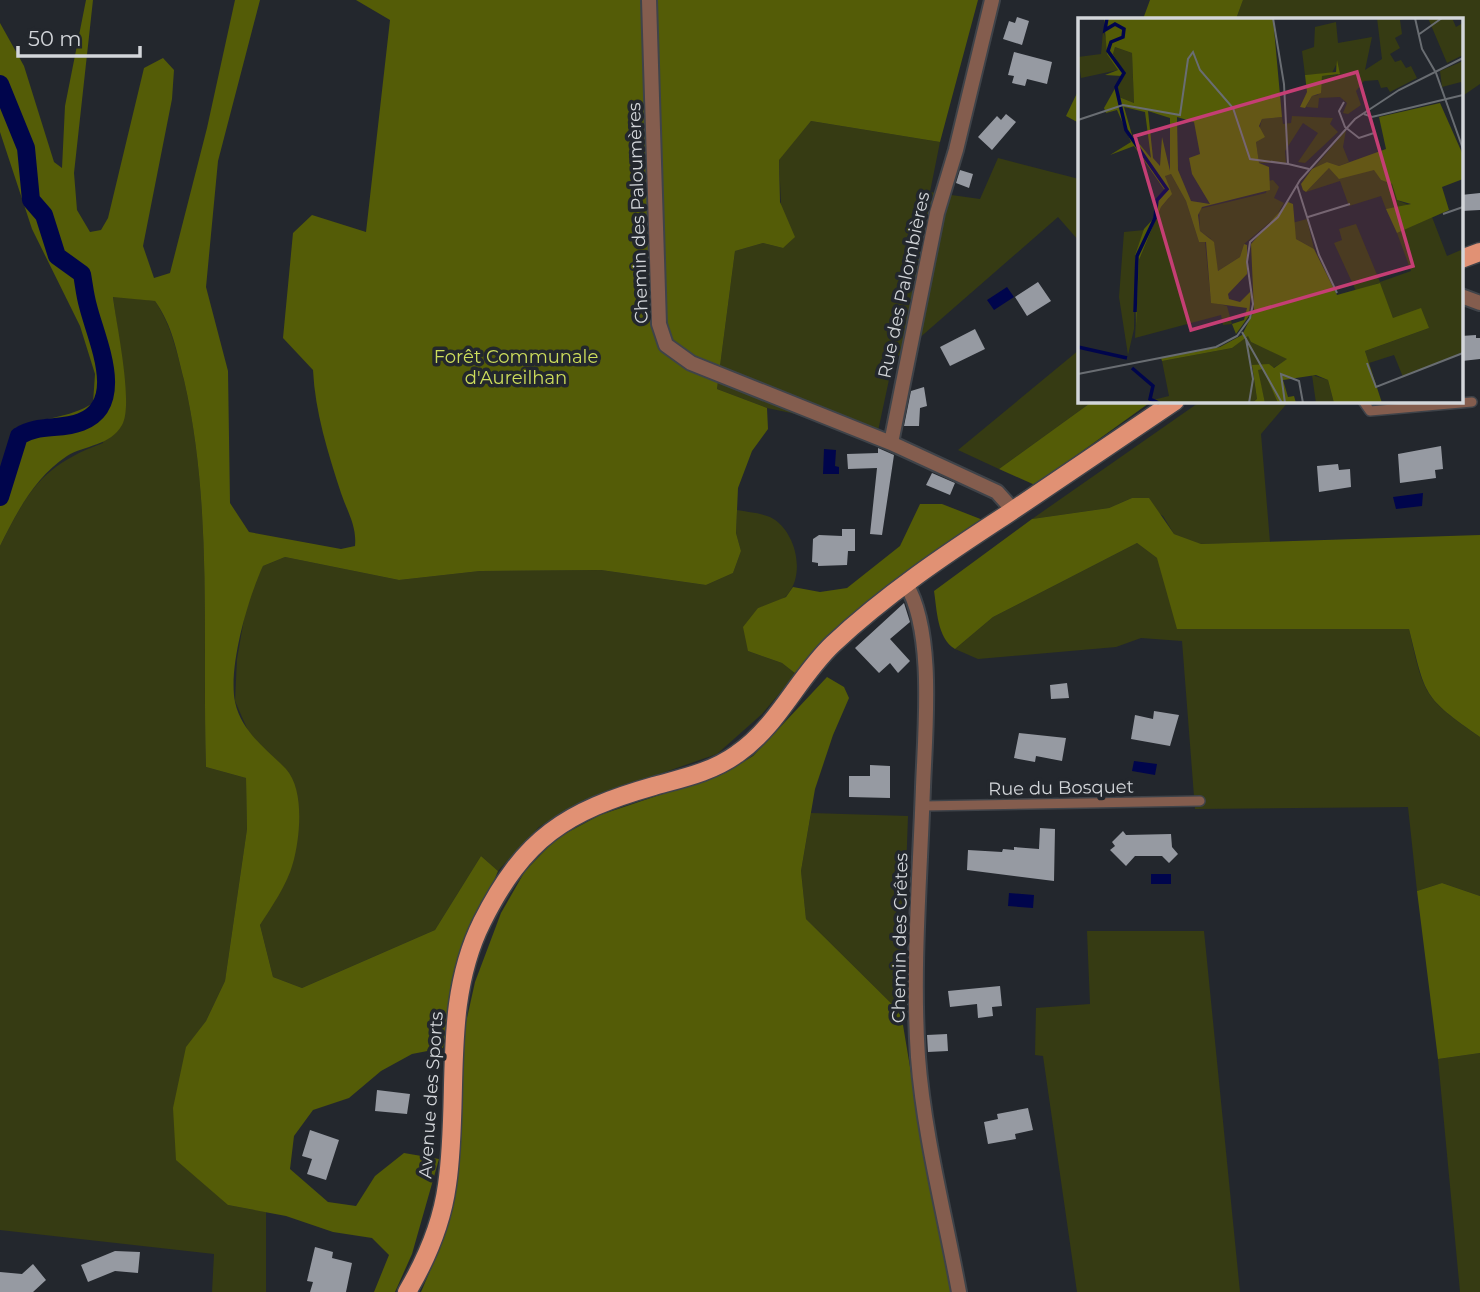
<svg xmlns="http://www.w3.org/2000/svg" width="1480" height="1292" viewBox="0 0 1480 1292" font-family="Montserrat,sans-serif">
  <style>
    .green { fill: #363b13 }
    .forest { fill: #545c07 }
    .water { fill: #00054c }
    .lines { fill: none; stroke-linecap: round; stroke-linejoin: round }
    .canal { stroke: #00054c; stroke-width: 18 }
    .building { fill: #969aa2 }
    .service-casing { stroke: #3f4349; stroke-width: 12 }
    .minor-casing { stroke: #3f4349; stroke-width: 18 }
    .primary-casing { stroke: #3f4349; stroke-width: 21 }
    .service { stroke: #845d4e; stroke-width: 9 }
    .minor { stroke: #845d4e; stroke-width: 14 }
    .primary { stroke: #e19174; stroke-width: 18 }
    .labels { text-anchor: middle; stroke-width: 7; stroke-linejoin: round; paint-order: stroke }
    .street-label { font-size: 18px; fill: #d3d6da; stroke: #23272d }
    .park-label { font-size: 18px; fill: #cede5c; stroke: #23272d }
    .inset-river { fill: none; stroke: #00054c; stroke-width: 3.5 }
    .inset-road { fill: none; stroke: #696d72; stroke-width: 2 }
    .view { fill: #c53e74; fill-opacity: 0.15; stroke: #c53e74; stroke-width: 3.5 }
    .inset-edge { fill: none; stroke: #d3d6da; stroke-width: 3.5 }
  </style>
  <rect width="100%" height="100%" fill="#23272d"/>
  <!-- green -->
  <path class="green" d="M1243,0h237v84l-19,13v-78h-225z
    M811,121l129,21 -10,50 50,7 18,-41 81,21v62l-21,-24 -165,144 -15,70 -111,-23 -50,-19 18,-138 28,-8 20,5 -4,-89z
    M113,296l42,5c17,26 21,48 29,79 29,125 18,258 22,387l40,11 1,51 -22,152 -19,40 -20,27 42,157 38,7v80h-54l2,-38 -214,-24v-684c28,-56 43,-81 103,-103l16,-101z
    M1079,350v51h14l-94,68 -41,-19z
    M1201,401h88l-28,33 9,108 -70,2 -26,-10 -11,-18 -31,-18 -23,10 -77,11z
    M737,510c10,2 24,3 33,7 25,12 36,55 18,77 -6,8 -20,11 -30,14l-10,43 34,12 14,11 -34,40 -45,40 -135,47 -43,26 -41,44 -17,-15 -46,74 -133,58 -29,-11 -13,-52 33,-62 -26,-110 -18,-20 -14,-32 2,-42 11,-63 15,-30 22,-9 114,23 81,-9 121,-1 105,15 27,-12 8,-22 -5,-18z
    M1137,543l20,15 252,71c15,67 15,69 71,108v159l-38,-13 -25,8 -9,-84 -213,2 -13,-168 -41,-3 -25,9 -138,12 -23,-10 38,-32z
    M811,813l97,3 -7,197 -95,-94 -5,-48z
    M1087,931h117l36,361h-163l-34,-236 -8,-1 1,-47 54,-4z
    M1480,1053v239h-20l-22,-233z"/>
  <!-- forest -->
  <path class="forest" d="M86,0h7l-19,173 3,37 13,22 11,-2 7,-12 36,-150 19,-10 11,12 -2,29 -29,147 11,32 16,-5 37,-145 28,-128h25l-42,161 -12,126 22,84 2,132 19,29 92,17 14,-3c2,-20 -8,-35 -14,-53 -13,-40 -26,-81 -28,-123l-30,-32 10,-105 19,-18 54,17 24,-212 -34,-20h622l-38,142 -129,-21 -32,39 1,42 15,35 -12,11 -20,-5 -28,8 -18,138 50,19 1,21 -16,22 -14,37 -2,45 5,18 -8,22 -27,12 -105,-15 -121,1 -81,9 -114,-23 -22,9c-15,32 -35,101 -28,136 7,31 31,46 51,67 19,21 14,69 7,94 -6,22 -21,43 -33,62l13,52 29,11 133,-58 46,-74 17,15 -33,81 -22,96 -31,6 -31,17 -32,27 -36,12 -19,26 -4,33 38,33 28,4 19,-30 29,-23 35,6 -27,95 -17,38h-21l15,-37 -17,-17 -39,-6 -47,-16 -58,-11 -52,-45 -3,-52 13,-61 20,-26 19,-40 22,-152 -1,-51 -40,-11c-4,-128 7,-262 -22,-387 -8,-31 -11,-53 -29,-79l-42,-4c3,26 21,108 9,128 -12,21 -37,20 -55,31 -33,22 -50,56 -67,90v-73l15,-45c26,-11 54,-9 78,-25l2,-29 -15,-48 -48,-97 -32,-97v-109l24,43 30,96 8,6 3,-62z
    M1150,0h93l-7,19h-93z
    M1079,89v34l-13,-7z
    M1093,401h59l-117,84 -36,-16z
    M1132,498h17l25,36 27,10 279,-9v202c-58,-41 -54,-40 -71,-108h-232l-20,-71 -20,-15 -144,74 -38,32c-18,-11 -18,-39 -21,-58l98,-72 77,-11z
    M920,504h22l41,16 -113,80 -74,74 -14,-11 -34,-12 -5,-24 15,-19 28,-11 7,-10 27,5 27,-4 53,-42z
    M827,677l17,10 5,11 -16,37 -18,54 -14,82 5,48 95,94 29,174 22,105h-531l12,-28 24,-100 4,-119 14,-63 26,-69 24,-42 32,-33 43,-23 125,-42 28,-17z
    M1442,883l38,13v157l-42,6 -21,-168z"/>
  <!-- water -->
  <path class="water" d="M1007,287l7,10 -20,13 -7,-10z
    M824,449l12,1 -1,16 4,1v7h-16z
    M1423,493l-1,13 -26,3 -3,-12z
    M1134,761l23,3 -2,11 -23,-4z
    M1151,874h20v10h-20z
    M1009,893l25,2 -1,13 -25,-2z"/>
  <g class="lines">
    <!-- canal -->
    <path class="canal" d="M0,84l26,64 5,52 13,15 13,41 25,18c2,11 3,22 6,32 8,33 40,98 -7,116 -20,8 -44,2 -62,14l-19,61"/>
  </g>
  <!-- building -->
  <path class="building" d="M1017,17l12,4 -7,24 -19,-6 6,-18 6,2z
    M1014,52l38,10 -5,22 -20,-5 -2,7 -13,-3 2,-7 -6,-1z
    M1006,114l10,8 -24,28 -14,-13 19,-21 4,4z
    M960,170l13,4 -4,14 -13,-5z
    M1480,193v17l-19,1v-16z
    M1038,282l13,19 -24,15 -12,-19z
    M975,329l10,20 -35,17 -10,-19z
    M1476,335v3h4v21l-18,2 -1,-25z
    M924,387l3,19 -7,2 -1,18h-15l7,-35z
    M1441,446l2,23 -8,1 1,8 -36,5 -2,-29z
    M878,448l16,7 -12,80 -12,-1 7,-66 -29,1 -1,-15 31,-1z
    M1338,464l1,6 11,-1 1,18 -32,5 -2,-26z
    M932,473l23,10 -5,12 -24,-10z
    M842,529h13v22h-7l-1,14 -29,1v-3l-6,-1 1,-23 6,-4 23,1z
    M904,603l6,19 -20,17 20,22 -12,12 -8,-10 -11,10 -24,-25z
    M1067,683l2,15 -18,1 -1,-14z
    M1154,711l25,4 -9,31 -39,-7 4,-24 18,4z
    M1019,733l47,5 -4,23 -26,-5 -1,6 -21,-4z
    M870,765l20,1v32l-41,-1v-21h21z
    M1040,828l15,1 -1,52 -87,-11 1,-20 34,2 1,-3 11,1v-3l25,2z
    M1123,831l3,4 45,-1 1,13 6,7 -9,9 -7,-7h-27l-9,10 -16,-16 5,-4 -3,-4z
    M1000,986l2,20 -10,1 1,9 -15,2 -1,-14 -27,3 -2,-16z
    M947,1034l1,17 -20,1 -1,-17z
    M377,1090l33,4 -3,20 -32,-3z
    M1028,1108l5,22 -18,4 1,5 -28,5 -4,-22 14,-3 -1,-5z
    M310,1130l29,10 -13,40 -19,-6 5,-15 -10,-3z
    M315,1247l18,5 -1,6 20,5 -6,29h-36l3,-10 -6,-1z
    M115,1251l25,1 -2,21 -23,-2 -27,11 -7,-17z
    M33,1264l13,16 -13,12h-33v-20l22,2z"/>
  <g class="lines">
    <defs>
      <path id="service" d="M1363,401l7,10 102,-9
        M923,806l277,-5"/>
      <path id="minor" d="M649,0l10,324 7,21 25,18 200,80
        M992,0l-36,150 -19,63 -46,230 106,49 16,18
        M1461,296l19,7
        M906,584c29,48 19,147 17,203 -3,90 -11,181 -5,270 6,79 27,158 41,235"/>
      <path id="primary" d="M1461,259l19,-7
        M407,1292c19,-32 35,-70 40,-107 13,-87 -6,-181 35,-263 42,-84 84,-111 172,-136 29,-8 58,-14 83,-32 41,-28 61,-77 96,-110 52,-49 113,-90 173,-129 56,-38 113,-76 169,-114"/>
    </defs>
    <!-- service casing -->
    <use href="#service" class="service-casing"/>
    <!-- minor casing -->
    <use href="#minor" class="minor-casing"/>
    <!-- primary casing -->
    <use href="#primary" class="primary-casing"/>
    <!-- service -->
    <use href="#service" class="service"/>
    <!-- minor -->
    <use href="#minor" class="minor"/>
    <!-- primary -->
    <use href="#primary" class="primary"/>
  </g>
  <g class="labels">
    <!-- street labels -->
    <g class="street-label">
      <text transform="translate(638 213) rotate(-92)" y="6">Chemin des Paloumères</text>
      <text transform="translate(904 285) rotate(-78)" y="6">Rue des Palombières</text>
      <text transform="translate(1061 788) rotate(-1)" y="6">Rue du Bosquet</text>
      <text transform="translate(900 938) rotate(-89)" y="6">Chemin des Crêtes</text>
      <text transform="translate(431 1095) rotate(-86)" y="6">Avenue des Sports</text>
    </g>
    <!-- park labels -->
    <g class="park-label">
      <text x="516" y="363">Forêt Communale<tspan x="516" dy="21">d'Aureilhan</tspan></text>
    </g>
  </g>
  <!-- overview -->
  <g transform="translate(1078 18)">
    <rect width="385" height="385" fill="#23272d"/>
    <path d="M299,0h32l-9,2 2,14 -7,4 5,10 -10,6 5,8 6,-2 5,8 5,-2 6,12 -27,14 -3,-5 -6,1 -3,-8 -14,1 -8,10 5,14 -13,9 -5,-1 4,-10 -7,-6 -21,1 -1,10 -12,-1 6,-11 6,-1 4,-19 16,-1 -2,-10 -4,8 -27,2 -3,-24 12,-4 1,-20 21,-5 2,21 34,-6 -7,33 17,-11zM350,0h24l4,9 7,-4v32l-16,8zM25,13l15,39 -37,8 -3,-21 23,-3zM37,29l17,6 2,50 -15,-6 -1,-11 7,-12 -12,-20zM385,43v26l-2,-5 -19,5 -2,-16zM214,98l41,2 -3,6 8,8 -33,31 -7,-1 20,-29 -15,-10 -18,28 1,12h-27l-3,-21 6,-23 20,-2 1,7 8,-1zM268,112l-3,17 6,15 -10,4 -12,-4 -14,7zM251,150l45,1 7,11 11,4 5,16 14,6 -25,3 -5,-13 -32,10 -9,-25 -34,11zM93,156l15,27 13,41h6l6,60 16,4 5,18 -9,1 -2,-10 -86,23 4,-78 22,-53 8,-9 -4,-23zM195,162l6,7 -5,11 10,5 -9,15 -31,26 -4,13 -22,14 -7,-32 -11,-8 -1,-22 67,-16 2,-12zM354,199l15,39 14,-6 2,5v97l-60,25 -9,-22 -25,8 -4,-12 64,-23 -36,-10 -14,-35 -23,8 -22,-48 8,-3 -3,-11 17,-5 24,58 31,-11 -14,-38zM229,201l7,30 -18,-10 -3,-7 -1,-9zM66,212l-9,25 -1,74 -6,26 -9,-58 5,-65zM170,317l3,7 37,17 -15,9h-21l5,31 -5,4h-111l28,-7 -7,-35 70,-13zM179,351h7l14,34h-13zM234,357l16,5 6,23h-18z" fill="#363b13"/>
    <path d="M26,0h169l9,99 -20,2 -3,7 6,11 -9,5 3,21 10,4 1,23 -68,17 -4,8 2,16 14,11 4,29 22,-14 4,-13 3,1v29l-19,20 1,5 11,3 11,-11 -2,25 -13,18 -4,-10 12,-4 3,-12 -36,-5 -5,-61h-7l-13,-41 -15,-27 -6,2 7,18 -11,13 -22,53 -3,66 -1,-71 9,-26 10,-11 2,-19 10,-7 -32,-46 -24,9 21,-13 -14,-32 -11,3 -2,-5 18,-32 -17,-1 13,-5 -11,-16zM37,29l17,6 2,50 -15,-6 -1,-10 7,-13 -12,-20zM46,89l21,5 6,46 -19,-23zM70,93l22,7v53l-8,-34 -2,29 -7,-8zM99,99l17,5 6,32 -11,4 3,16 18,30 -19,-3 -13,-31zM259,42l3,14 -18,2 -1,17 -9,3 -7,12 -5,-1 7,-15 -2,-17 31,-3zM362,85l23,52v24l-21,8 7,23 -52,23 -11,-24 25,-5 -14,-4 -5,-16 -11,-4 -7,-10 -35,9 -10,-11 -23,24 -3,-2 -2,-6 11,-15 15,-7 12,4 47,-17 -7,-32zM210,184l5,2 3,35 18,10 23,46 43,-12 13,35 28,-10 8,20 -64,23 17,52h-48l-6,-23 -12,-5 -33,5 5,17 6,-1 2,7h-18l-15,-34 -5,1 7,33h-13l5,-4 -5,-34 17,-1 5,4 13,-9 -36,-17 -3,-6 -16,12 -70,13 -1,-3 59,-11 22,-12 12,-24 -3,-67z" fill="#545c07" fill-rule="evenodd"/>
    <path class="inset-river" d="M29,0l-2,12 10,-6 9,5 -1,8 -12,5 -3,9 16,22 -8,14 10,43 41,59 -10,11 -2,18 -18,38 -2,56M0,329l49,11M54,350l21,18 -3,13 9,4"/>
    <path class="inset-road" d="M195,0l11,66 4,80 21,5M337,0l7,31 14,24 27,76M340,17l24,-17M266,84l-5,9 6,16 14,11 15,-5M286,96l8,3 91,-22M0,102l45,-15 57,10 8,-56 5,-7 7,18 33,38 17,51 38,5M219,167l22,70 18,38M365,196l20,-7M230,199l42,-13M164,314l40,71M168,321l7,40 -4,24M289,345l9,24 87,-34M0,356l138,-27 21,-11 13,-18 3,-14 -6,-42 3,-20 28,-25 22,-37 55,-61 44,-29 64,-32M207,385l-4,-29 18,7 4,22"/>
    <path class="view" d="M279,54l56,194 -222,64 -56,-194z"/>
    <rect width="385" height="385" class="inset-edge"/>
  </g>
  <!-- scale -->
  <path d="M18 46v10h122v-10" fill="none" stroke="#d3d6da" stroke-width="3.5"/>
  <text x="28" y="46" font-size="21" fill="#d3d6da" stroke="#23272d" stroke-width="5" paint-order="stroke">50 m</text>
</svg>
